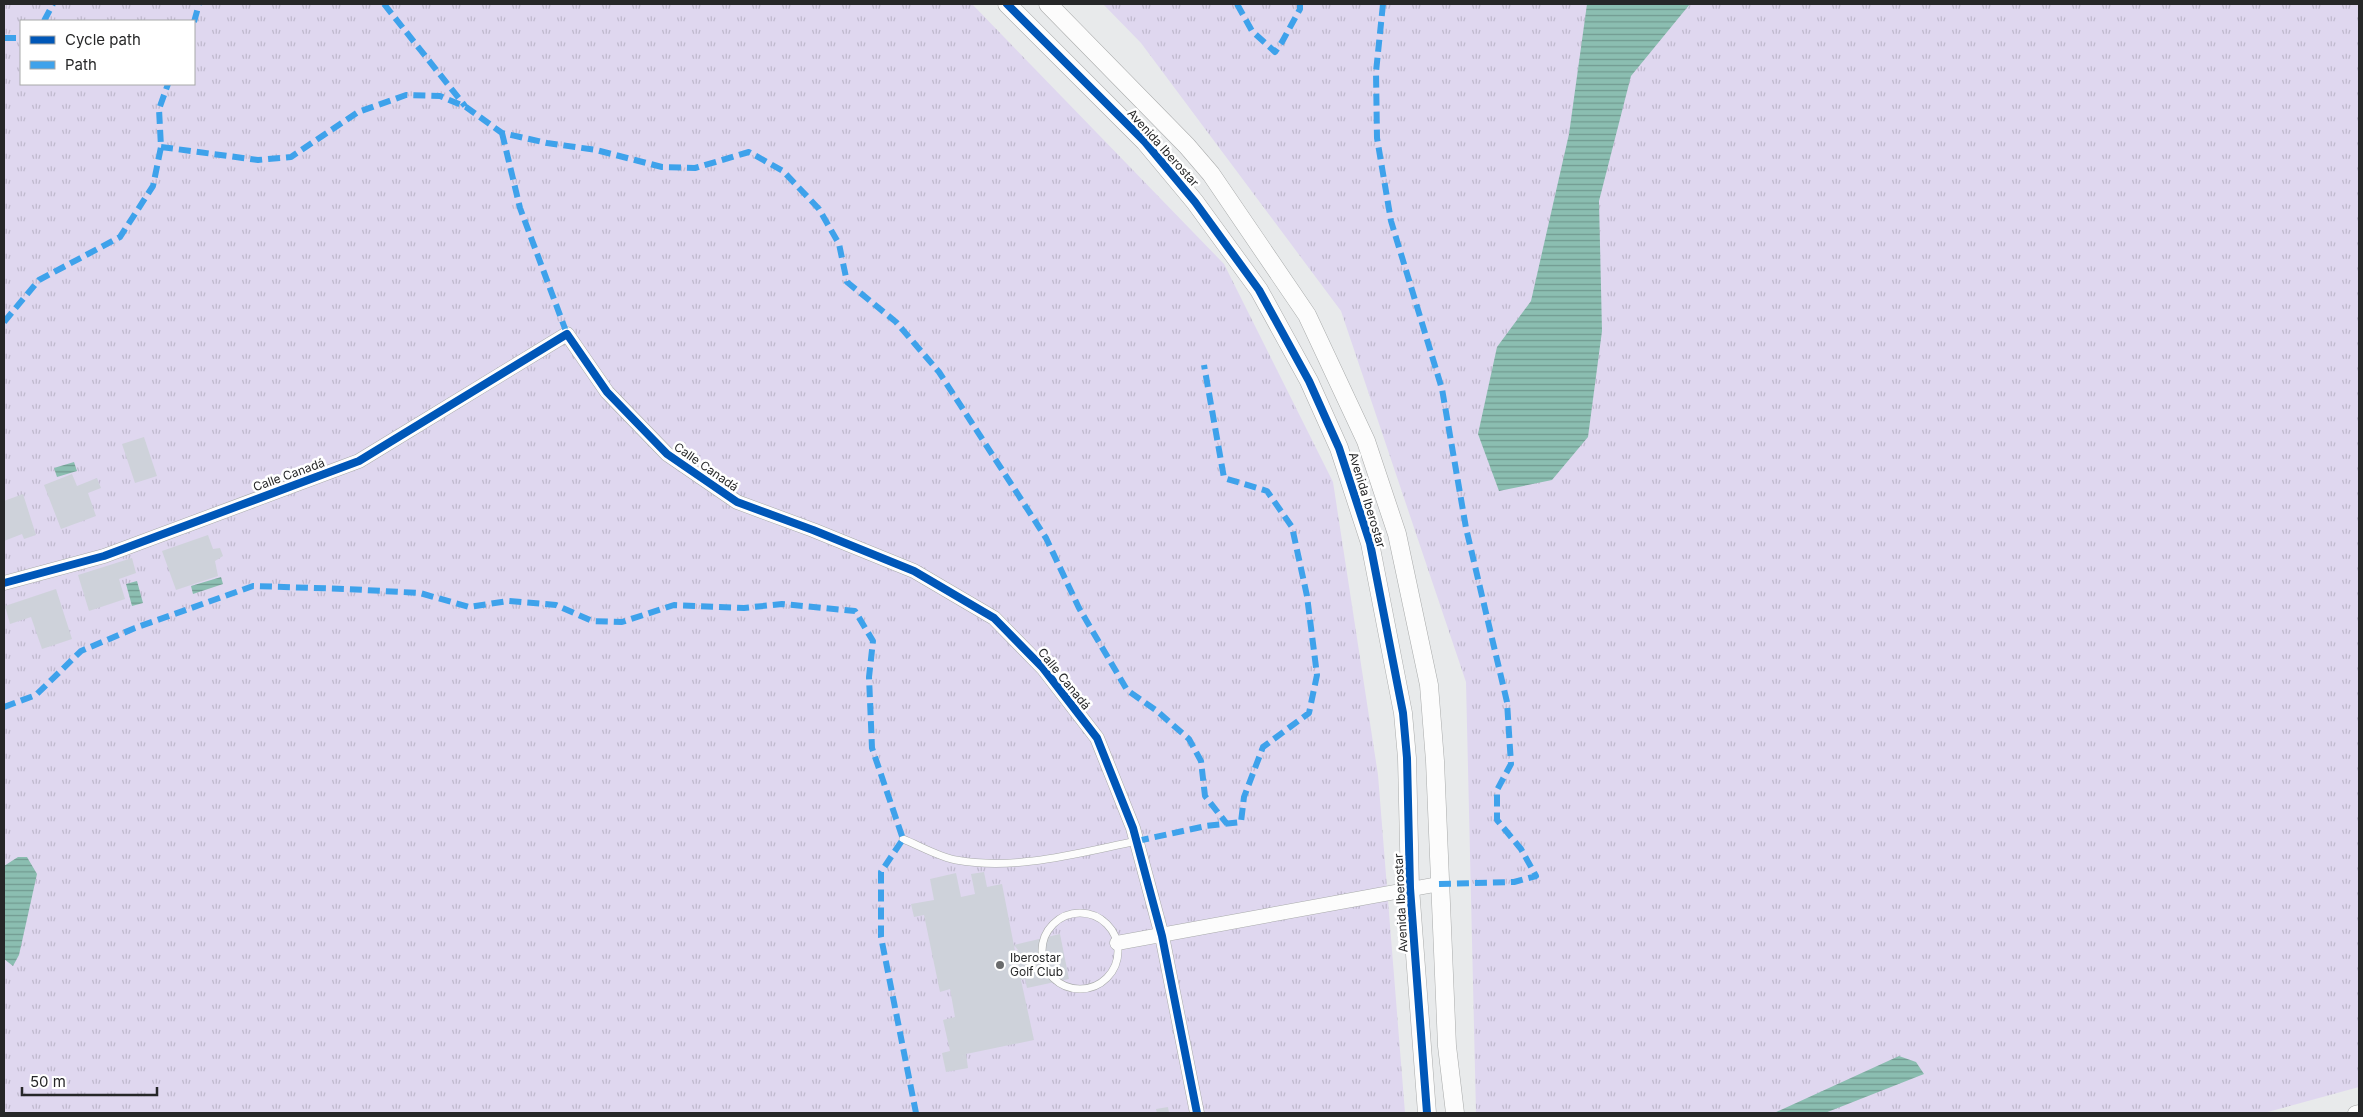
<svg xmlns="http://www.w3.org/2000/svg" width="2363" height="1117" viewBox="0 0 2363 1117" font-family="Inter,sans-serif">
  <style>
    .grass { fill: url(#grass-tufts); fill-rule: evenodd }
    .water { fill: url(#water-rules) }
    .building { fill: #ced2da }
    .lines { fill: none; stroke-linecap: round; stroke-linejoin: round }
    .service-casing { stroke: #a9abab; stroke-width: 8 }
    .minor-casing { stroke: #a9abab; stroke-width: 15 }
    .tertiary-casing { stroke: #a9abab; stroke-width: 19 }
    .service { stroke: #fcfcfc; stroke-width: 7 }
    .minor { stroke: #fcfcfc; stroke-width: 14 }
    .tertiary { stroke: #fcfcfc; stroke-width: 18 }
    .quiet { stroke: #3ea2eb; stroke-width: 6; stroke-dasharray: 12 6; stroke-linecap: butt }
    .cycleway-casing { stroke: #fff; stroke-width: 11 }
    .cycleway { stroke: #0057b8; stroke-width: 8 }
    .poi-dot { fill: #6a6b6c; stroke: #fff; stroke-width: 2 }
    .labels { text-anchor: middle; stroke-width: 5; stroke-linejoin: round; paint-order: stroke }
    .street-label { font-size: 12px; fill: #262728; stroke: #fff }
    .poi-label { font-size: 12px; fill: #262728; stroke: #fff; text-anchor: start }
  </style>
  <defs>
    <pattern id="grass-tufts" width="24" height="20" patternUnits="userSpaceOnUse" patternTransform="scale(1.25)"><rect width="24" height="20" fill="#dfd7ef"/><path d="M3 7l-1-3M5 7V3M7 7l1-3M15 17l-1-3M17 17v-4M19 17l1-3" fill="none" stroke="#bfb9cd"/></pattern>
    <pattern id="water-rules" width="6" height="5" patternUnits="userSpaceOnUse" patternTransform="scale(1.25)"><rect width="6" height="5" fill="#8bbeb1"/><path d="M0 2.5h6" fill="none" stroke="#719a90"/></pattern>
  </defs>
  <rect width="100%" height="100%" fill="#e8eaeb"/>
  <!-- grass -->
  <path class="grass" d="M4,4h968l252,260 109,218 45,293 27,338h-1401zM21,21h173v63h-173z
    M1103,4h1256v1083l-95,26h-788l-10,-431 -125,-371 -200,-268z"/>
  <!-- water -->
  <path class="water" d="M1587,4h103l-59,72 -32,125 3,130 -14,106 -36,43 -53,11 -21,-57 19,-87 34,-46 38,-167z
    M74,462l3,9 -20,6 -3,-9z
    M221,577l2,7 -30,10 -2,-8z
    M137,581l6,22 -11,3 -6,-22z
    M18,857h9l10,17 -18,81 -6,11 -9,-7v-93z
    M1899,1056l17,6 8,12 -99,39h-51z"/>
  <!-- building -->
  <path class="building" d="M144,437l13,39 -22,7 -13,-39z
    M72,474l5,12 20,-8 4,10 -13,5 8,23 -35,13 -17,-44z
    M23,494l13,41 -12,4 -2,-5 -18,7v-40z
    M208,535l5,14 7,-1 3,8 -8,5 3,15 -42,14 -14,-39z
    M132,558l4,15 -17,6 6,20 -36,12 -11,-36z
    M56,589l16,50 -30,10 -11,-32 -21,7 -5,-18z
    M984,872l3,15 15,-3 13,67 3,-1 -4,-5 46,-11 9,45 -42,9 -2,-9 -4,1 13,60 -68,14 2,14 -22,4 -4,-19 8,-2 -7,-31 12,-3 -5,-28 -10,3 -16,-77 -10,2 -3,-13 23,-4 -4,-21 26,-6 5,24 14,-3 -4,-20z
    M1168,1107l1,6h-12l-1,-4z"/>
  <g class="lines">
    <defs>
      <path id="service" d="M903,839c17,7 36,18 53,21 60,11 122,-7 181,-19
        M1042 951a38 38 0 1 1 76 0a38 38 0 1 1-76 0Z"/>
      <path id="minor" d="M4,583l100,-27 255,-95 208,-127 40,58 60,62 70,48 76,28 101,41 80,47 49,50 54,70 36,90 29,108 35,177
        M1117,943l322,-59
        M2355,1113l4,-1"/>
      <path id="tertiary" d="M1007,4l138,138 50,60 64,88 50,91 30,67 31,95 33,170 4,45 3,130 17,225
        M1048,4l139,142 24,28 96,141 59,126 31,93 32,151 6,76 12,285 8,67"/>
    </defs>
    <!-- service casing -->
    <use href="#service" class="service-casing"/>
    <!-- minor casing -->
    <use href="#minor" class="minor-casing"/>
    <!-- tertiary casing -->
    <use href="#tertiary" class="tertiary-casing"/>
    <!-- service -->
    <use href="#service" class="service"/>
    <!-- minor -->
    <use href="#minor" class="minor"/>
    <!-- tertiary -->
    <use href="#tertiary" class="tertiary"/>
    <!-- quiet -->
    <path class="quiet" d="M384,4l81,102
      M1237,4l15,27 23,21 7,-10 18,-33v-5
      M1383,4l-7,68 1,66 14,83 51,168 24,139 41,174 4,62 -14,26v30l24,29 15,27 -22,6 -75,2
      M44,21l9,-17
      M194,22l5,-18
      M4,38h17
      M502,133l18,75 47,126
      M161,147l97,13 33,-3 67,-45 48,-17 34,1 26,11 36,26 45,10 49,7 66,17 33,1 54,-16 34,19 36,38 20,35 8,38 49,40 43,50 107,166 33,70 48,82 30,21 32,28 12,22 4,35 22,28
      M4,322l35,-42 81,-43 33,-51 8,-39 -2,-38 9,-25
      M4,707l32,-12 45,-44 54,-23 118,-42 93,3 74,4 49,14 39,-6 48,4 36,16 30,1 52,-17 70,3 38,-4 73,7 18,30 -4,36 3,71 31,91 -22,33v65l35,176
      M1137,841l69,-15 35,-4 3,-25 19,-50 46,-34 8,-38 -10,-79 -15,-69 -25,-36 -43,-13 -20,-113"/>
    <defs>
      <path id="cycleway" d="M1007,4l138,138 50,60 64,88 50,91 30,67 31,95 33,170 4,45 3,130 17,225
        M4,583l100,-27 255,-95 208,-127 40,58 60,62 70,48 76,28 101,41 80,47 49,50 54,70 36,90 29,108 35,177"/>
    </defs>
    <!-- cycleway casing -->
    <use href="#cycleway" class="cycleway-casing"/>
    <!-- cycleway -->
    <use href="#cycleway" class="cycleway"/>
  </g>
  <!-- markers -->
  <circle class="poi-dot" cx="1000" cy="965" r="5"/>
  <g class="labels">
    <!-- street labels -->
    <g class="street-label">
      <text transform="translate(1163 148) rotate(48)" y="4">Avenida Iberostar</text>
      <text transform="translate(706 467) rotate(35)" y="4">Calle Canadá</text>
      <text transform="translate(289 475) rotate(-20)" y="4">Calle Canadá</text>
      <text transform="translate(1367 500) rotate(73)" y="4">Avenida Iberostar</text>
      <text transform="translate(1064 679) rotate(51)" y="4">Calle Canadá</text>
      <text transform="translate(1401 903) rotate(-93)" y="4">Avenida Iberostar</text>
    </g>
    <!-- poi labels -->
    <g class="poi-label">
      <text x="1010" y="962">Iberostar<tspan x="1010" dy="14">Golf Club</tspan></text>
    </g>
  </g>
  <!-- border -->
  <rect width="2363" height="1117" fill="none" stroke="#262728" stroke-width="10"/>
  <!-- legend -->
  <rect x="20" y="20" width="175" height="65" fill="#ffffff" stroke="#a8a9a9"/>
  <rect x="30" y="36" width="25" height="8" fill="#0057b8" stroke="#a8a9a9"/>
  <text x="65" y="45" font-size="15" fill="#262728">Cycle path</text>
  <rect x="30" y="61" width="25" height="8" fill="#3ea2eb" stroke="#a8a9a9"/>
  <text x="65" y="70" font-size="15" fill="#262728">Path</text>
  <!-- scale -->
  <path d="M22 1087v8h135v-8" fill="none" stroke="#262728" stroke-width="2.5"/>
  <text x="30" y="1087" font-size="15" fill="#262728" stroke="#ffffff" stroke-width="4" paint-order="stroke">50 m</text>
</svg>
